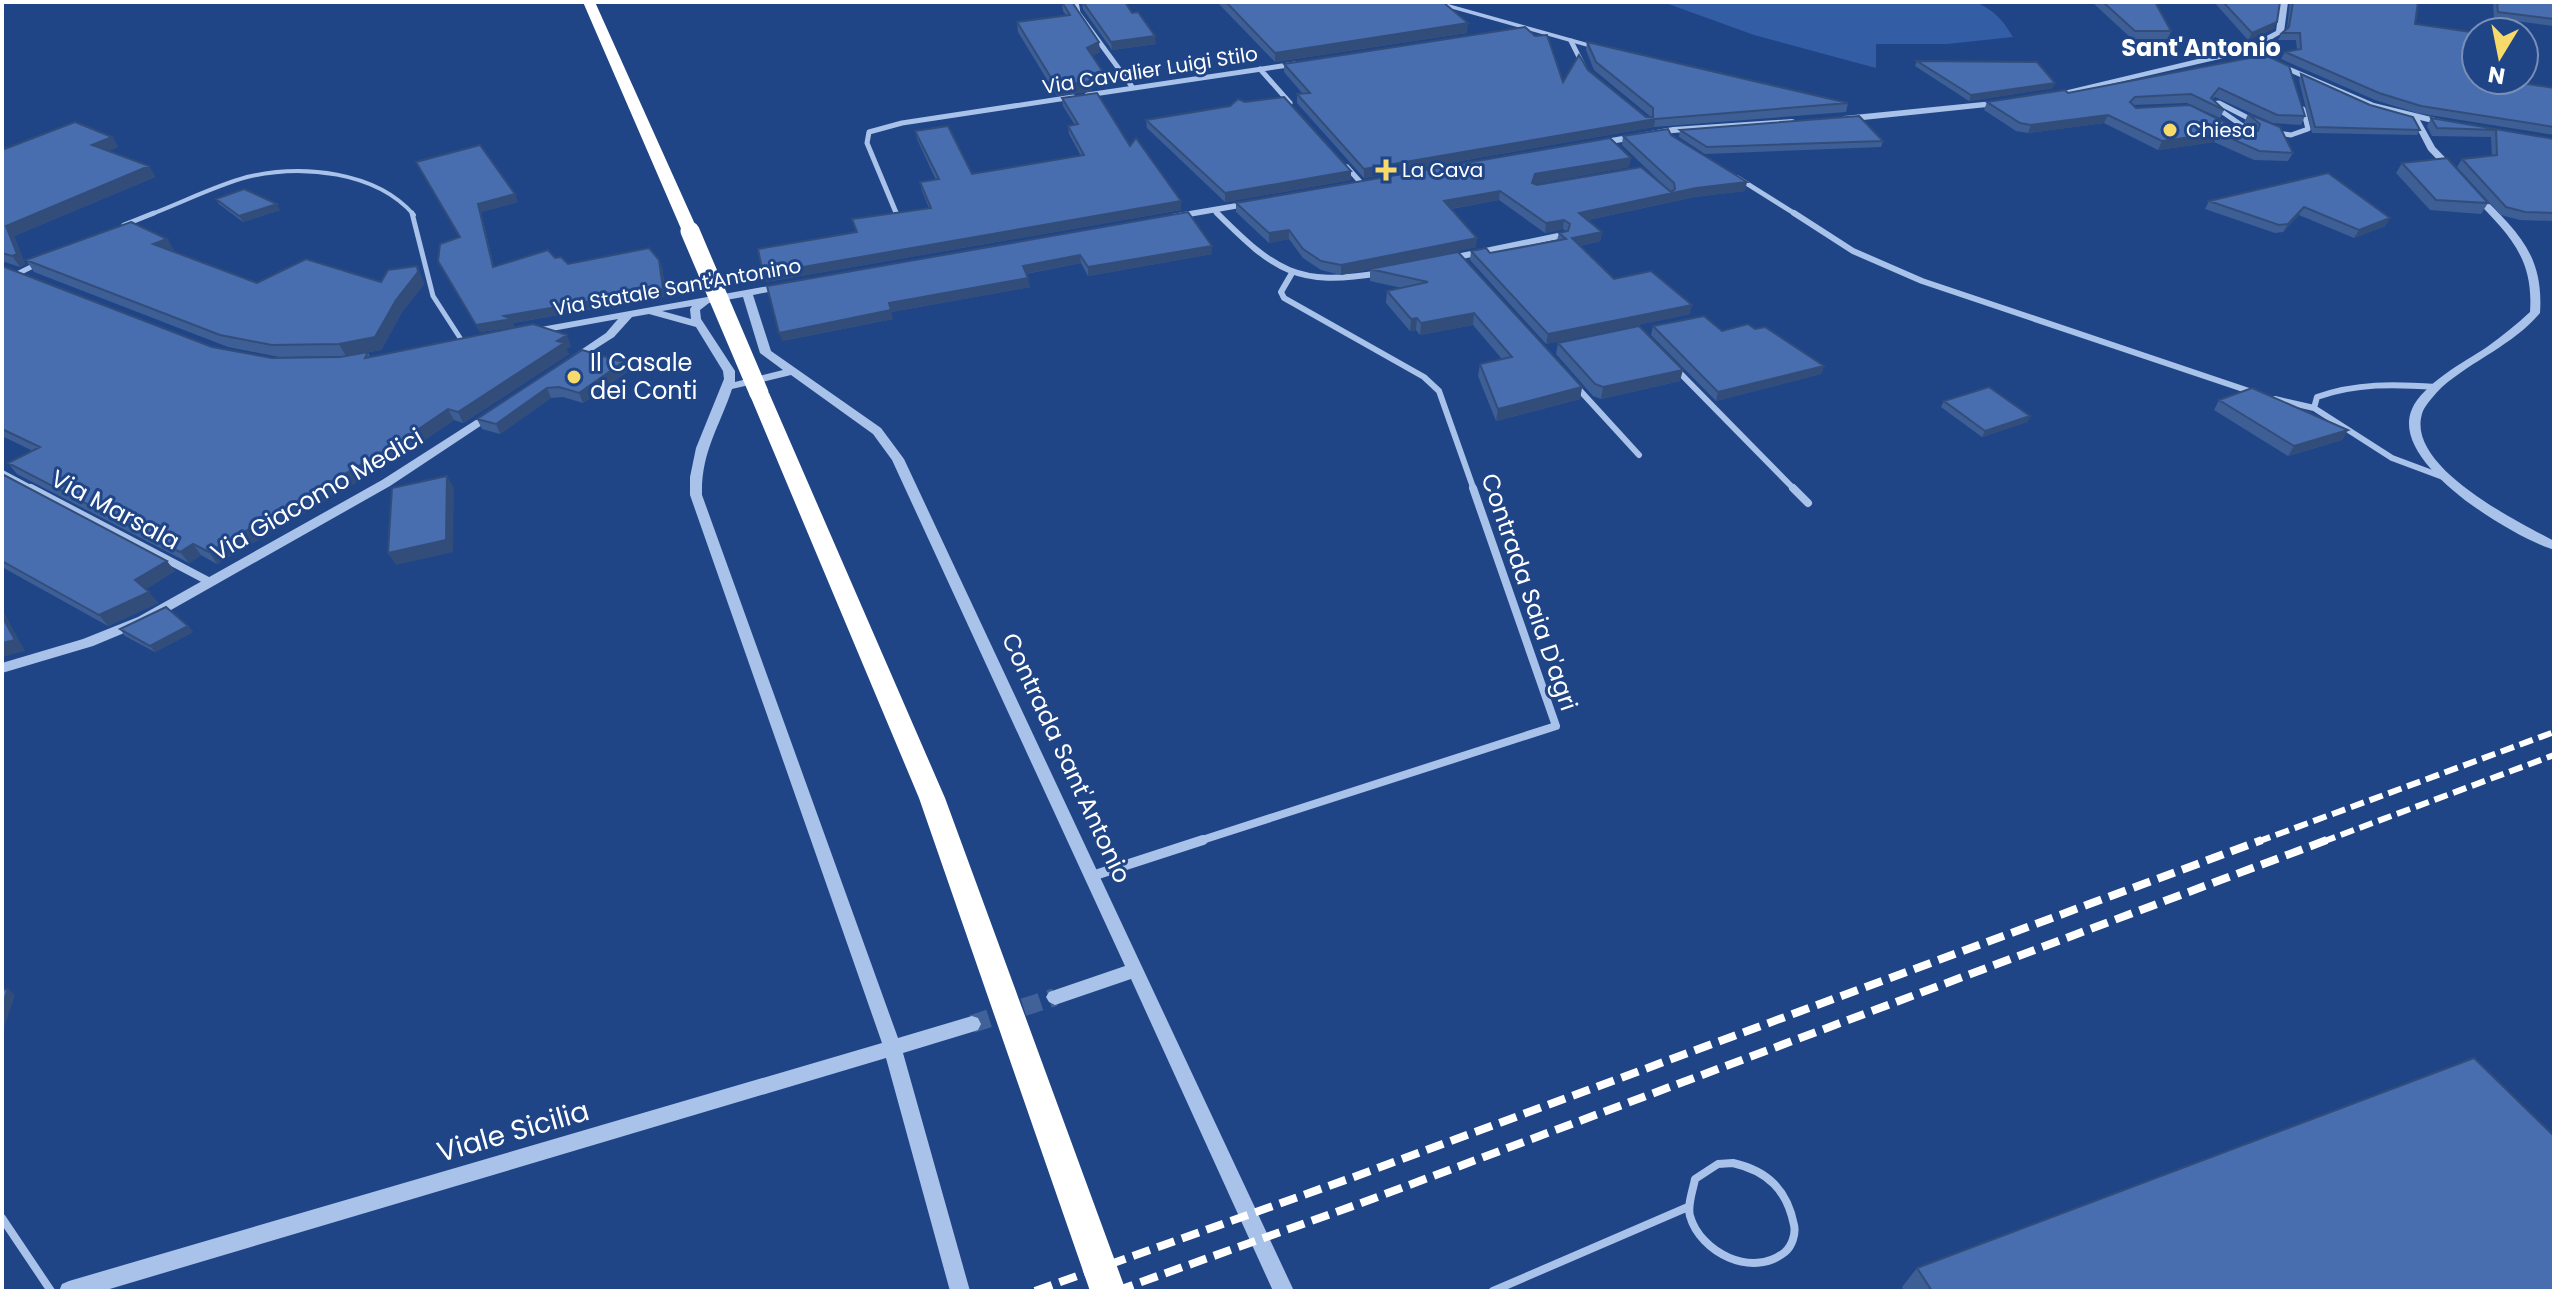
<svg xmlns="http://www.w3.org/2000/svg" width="2556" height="1293" viewBox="0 0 2556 1293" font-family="Poppins,sans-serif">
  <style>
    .green { fill: #335da4 }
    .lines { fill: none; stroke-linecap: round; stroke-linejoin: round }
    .tertiary-tunnel { stroke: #416199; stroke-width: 18; stroke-dasharray: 18 9; stroke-linecap: butt }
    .service-far2 { stroke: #a9c2ea; stroke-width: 4 }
    .service-far1 { stroke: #a9c2ea; stroke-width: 5 }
    .service { stroke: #a9c2ea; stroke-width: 8 }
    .minor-far3 { stroke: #a9c2ea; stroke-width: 5 }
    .minor-far2 { stroke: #a9c2ea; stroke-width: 6 }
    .minor-far1 { stroke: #a9c2ea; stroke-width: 8 }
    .minor { stroke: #a9c2ea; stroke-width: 10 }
    .tertiary { fill: #a9c2ea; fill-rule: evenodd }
    .motorway { fill: #fff; fill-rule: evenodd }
    .rail-far1 { stroke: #fff; stroke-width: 6; stroke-dasharray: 14 6; stroke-linecap: butt }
    .rail { stroke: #fff; stroke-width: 8; stroke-dasharray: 18 8; stroke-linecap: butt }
    .motorway-bridge { stroke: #fff; stroke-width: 19 }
    .wall { fill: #3e5f96 }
    .shaded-wall { fill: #324d7a }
    .building { fill: #486eaf; stroke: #324d7a; stroke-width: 2 }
    .poi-dot { fill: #f8da6a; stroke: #204587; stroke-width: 3 }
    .labels { text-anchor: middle; stroke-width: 6; stroke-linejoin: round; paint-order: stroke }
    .far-street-label { font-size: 20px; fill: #fff; stroke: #204587 }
    .far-poi-label { font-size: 20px; fill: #fff; stroke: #204587; text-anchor: start }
    .far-quarter-label { font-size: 24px; font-weight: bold; fill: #fff; stroke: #204587 }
    .poi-label { font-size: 24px; fill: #fff; stroke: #204587; text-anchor: start }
    .street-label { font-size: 24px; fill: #fff; stroke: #204587 }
    .near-street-label { font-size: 28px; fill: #fff; stroke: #204587 }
  </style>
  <rect width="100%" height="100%" fill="#204587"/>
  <!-- green -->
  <path class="green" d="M1663,2h312c19,8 28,18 38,35l-66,7h-71v24l-122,-33z"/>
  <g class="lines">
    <!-- tertiary-tunnel -->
    <path class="tertiary-tunnel" d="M972,1024l83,-27"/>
    <!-- service-far2 -->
    <path class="service-far2" d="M149,215c32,-12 65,-29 98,-38 55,-13 129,-6 167,38"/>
    <!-- service-far1 -->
    <path class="service-far1" d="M412,213l21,83 31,48
      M124,225l30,-12
      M19,273l18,-9"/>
    <!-- service -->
    <path class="service" d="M1733,1163c35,8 54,27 61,62 2,9 -2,21 -9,27 -33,27 -85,0 -95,-36 -3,-11 3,-26 5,-37l23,-15z
      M2,1218l49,73
      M1493,1291l195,-84"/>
    <!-- minor-far3 -->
    <path class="minor-far3" d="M1076,2l2,11 55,75
      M1571,41l12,24
      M1260,69l30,34
      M1087,95l208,-31
      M2276,133l15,2 17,-6 -5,-20
      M2249,135l1,-4 -39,-27 8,-1 35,18
      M1347,167l15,17
      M1738,178l59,37
      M1214,210l5,5
      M897,215l-30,-72 2,-11 33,-9 171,-26"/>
    <!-- minor-far2 -->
    <path class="minor-far2" d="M896,213l2,5
      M1217,213c58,58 80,74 163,60
      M1794,213l59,38 69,30 333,112
      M1452,258l111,-23
      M1292,273l-11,19 3,6 140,79 15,14 35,99
      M1676,369l119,121
      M1575,385l64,70
      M2436,387c-41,-3 -80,-4 -119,10l-3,11 78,50 51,19
      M2275,399l39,9
      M2,473l32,17"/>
    <!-- minor-far1 -->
    <path class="minor-far1" d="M31,488l179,94
      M1793,488l15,15
      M1196,842l360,-116 -83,-238"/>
    <!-- minor -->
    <path class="minor" d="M1092,876l111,-36"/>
    <!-- tertiary -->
    <path class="tertiary" d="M1428,2h13l168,47 -7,2z
      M2280,2h8l-4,30 -34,20 -199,46 -4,-3 197,-47 32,-17z
      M2276,61l98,42 78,19 1,2 -4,3 -29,-7 15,27 24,25 -8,2 -23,-24 -17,-33 -43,-10 -95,-42 -1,-2z
      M2003,100l4,3 -1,2 -162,17 -4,-3 4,-3z
      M1792,119l3,1v4l-122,9 -79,14 -4,-3 4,-3 79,-14z
      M2471,191h6c39,40 67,62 63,122 -27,32 -67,47 -98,74 -6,6 -16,17 -19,24 -21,54 94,110 131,130v9c-41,-13 -166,-87 -142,-141 11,-25 52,-47 75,-62 15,-11 29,-22 43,-35 4,-56 -23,-79 -59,-117z
      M1254,200l5,3 -2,2 -85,15 -5,-3 5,-3z
      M785,283l5,3 -1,2 -36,7 18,56 110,77 23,31 390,832h-21l-142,-312 -76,26 -6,-3 -3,-5 3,-5 76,-26 -233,-506 -19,-26 -82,-59 -59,14c-13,39 -31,63 -30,106l196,543 74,-22 6,2 3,6 -3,6 -6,2 -69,21 67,238h-20l-64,-233 -783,233h-44l3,-7 7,-3 813,-238 -192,-548v-18l6,-29 28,-69 -1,-8 -27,-44 -47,-13 -17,3 -18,20 -44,28 -6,-3 2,-2 40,-27 12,-14 -88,16 -5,-3 5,-3zM743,297l17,56 23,17 -48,12v-11l-34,-52 -1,-9 9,-7zM692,306l-2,3 1,10 -29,-8z
      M493,409l6,4 -2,2 -107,71 -242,137 -55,23 -91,27v-10l81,-24 55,-22 244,-137z"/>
    <!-- motorway -->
    <path class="motorway" d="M583,2h12l103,229 -2,4h-12l-2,-4z
      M759,387l10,6 176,405 181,493h-36l-171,-493 -170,-405z"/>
    <!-- rail-far1 -->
    <path class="rail-far1" d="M2257,842l297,-110
      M2322,842l232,-87"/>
    <!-- rail -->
    <path class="rail" d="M1035,1291l316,-113 911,-338
      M1116,1291l248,-89 963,-362"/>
    <!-- motorway-bridge -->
    <path class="motorway-bridge" d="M690,231l69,162"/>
  </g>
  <!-- wall -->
  <path class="wall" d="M1062,2l38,50 -8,4 11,16 1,10 -13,2 1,7 -35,5 -39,-64 -1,-10 49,-7 -3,-4z
    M1082,2h43l7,11 24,31 -44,6 -29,-41z
    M1219,2h224l24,31 -192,29 -56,-58z
    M2092,2h63l16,29 -3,8h-36z
    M2214,2h66l-7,27 -25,11z
    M2290,2h128l-3,22 61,56 78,8v47l-137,-22 -42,-13 -94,-41 4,-7 12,-3 -1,-9h-18l4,-7 5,-4z
    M2493,2h61v24l-60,-8z
    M1587,42l261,61 -2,9 -192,15 -290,51 -67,-75v-9h6l-19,-22v-8l279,18 25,-12 58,47h5l-57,-47 -8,-20z
    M2265,55l40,61 -4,9 -28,-2 -58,-26 -3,2 12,11 -4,8 -33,-15 -54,2 3,3 118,23 -10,-8 4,-9 45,39 -5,8 -34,-1 -40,-18 -56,8 -54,-27 -76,10 -12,-2 -32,-21 3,-8 81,-9z
    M1917,61l136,27 -84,13 -54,-35z
    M2301,74l119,56 -3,5 -105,-2 -13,-53z
    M1062,98l68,48 51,55v9l-415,72 90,-50 -4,-13 77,-11 -7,-17 -2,-9 16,-2 -19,-41 -2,-8 57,43 109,-18 -12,-22 -1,-8 7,-1 -12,-19z
    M1245,102l106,69v9l-126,22 -78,-74 -1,-8 84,-14z
    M2431,118l123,21v82l-34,-1 -19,-5 -44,-48 5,-8 30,-3 -1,-19 -59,-1 -5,-10z
    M1680,130l203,11 -2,6 -176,7 -26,-17z
    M1671,135l74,56 -51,6 -106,23 14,12 -2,9 -20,5 34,33 76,35 -144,30 -76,-84 1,-9 19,2 67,-13 2,-7 7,-2 -3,-2 -18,4 -46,-33 -48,9 25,38 -135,28 -20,-5 -18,-12 -14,-19 -20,4 -33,-31v-9l393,-36 -95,17 3,1 134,7 -49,-47 1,-9z
    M112,137l6,10 -10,4 41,15 6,11 -141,59 11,28 -5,3 -18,-6v-111z
    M416,162l102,40 -37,10 13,55 61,-9 13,6 91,-4 3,7 4,29 -153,27 1,4 -34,5 -42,-71 21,-24z
    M2402,163l86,40 -7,11 -51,-4 -34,-37z
    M2328,173l62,45 -5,8 -31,12 -55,-23 -16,17 -8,1 -70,-24 4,-8z
    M216,199l64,11 -37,12 -24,-18z
    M1188,212l24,34v8l-124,22 -7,-13 -55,11 4,13 -139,25 2,7 -111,22z
    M167,239l7,12h-2l85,32 124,-1 36,-16 7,18 -22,28 -21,38 -35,6 -67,1 -51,-10 -194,-75 -8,-12z
    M1458,252l124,135 -2,12 -84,22 -18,-45 2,-12 22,-5 -29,-34 -53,10 -4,-5 -6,1 -24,-28 1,-12 15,-3 -32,-7v-12z
    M2,266l210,81 60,11 68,-1 28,-5 2,5 201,-11 -5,3 3,5 -106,69 -9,-3 -53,36 -184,108 -16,-9 -12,8 -172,-89 -9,-11 25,-12 -31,-15z
    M1653,326l69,5 33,-2 69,37 -3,8 -105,27 -65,-66z
    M1558,343l122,38 -79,18 -8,-3 -37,-42z
    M582,350l41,12 4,10 -44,31 -20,-6 -12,1 -51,36 -18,-5 -5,-10z
    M2219,400l129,30 -6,10 -54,16 -74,-46z
    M1944,401l86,15 -3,6 -45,15 -41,-30z
    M2,474l173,97 -29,18 12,14 -50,23 -106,-59z
    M188,626l5,6 -38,20 -30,-16 -5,-7z
    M1917,1268l637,23h-650l-2,-4z"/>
  <!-- shaded-wall -->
  <path class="shaded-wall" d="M2277,22l-4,7 -25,11 4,-7z
    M1468,23l-1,10 -192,29v-9z
    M1155,36l1,8 -44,6 -1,-8z
    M1099,42l1,10 -12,6 -1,-10z
    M1103,72l1,10 -13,2 1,7 -35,5 -1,-10 31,-12z
    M2055,83l-2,5 -84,13 2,-6z
    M2108,115l-4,8 -76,10 3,-8z
    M1655,119l-1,8 -290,51v-9z
    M2219,133l-5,9 -56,8 4,-9z
    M112,137l6,10 -19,8 -7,-10z
    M1631,158l-2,9 -95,17 -2,-1 3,-9z
    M149,166l6,11 -141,59 11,28 -5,3 -8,-11 -6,-30z
    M1351,171v9l-126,22v-9z
    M1747,182l-2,9 -51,6 -116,25 1,-9 117,-25z
    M1500,191l-1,9 -55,10v-9z
    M515,194l3,8 -37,10 15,63 -3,-8 -15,-63z
    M1181,201v9l-415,72 -3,-8z
    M277,204l3,6 -37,12 -4,-6z
    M2304,207l-5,8 -16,17 5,-8z
    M2390,218l-5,8 -31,12 5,-8z
    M1564,220l-1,9 -18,4 1,-10z
    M1289,230v9l-20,4v-10z
    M1602,232l-2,9 -29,7 1,-10z
    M1477,238l-1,9 -135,28v-10z
    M167,239l7,12 -13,5 -8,-12z
    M1212,246v8l-124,22v-9z
    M1080,255l1,8 -57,11 -1,-8z
    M659,260l3,7 4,29 -153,27 1,4 -34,5 -4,-7 28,-9z
    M417,266l7,18 -22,28 -21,38 -35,6 -7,-12 57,-44z
    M1028,278l2,9 -139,25 2,7 -111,22 -3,-8 110,-30z
    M1692,305l-2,9 -144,30 2,-10z
    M1474,313l-1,12 -53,10 1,-12z
    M1417,318l-1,12 -6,1 1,-12z
    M567,335l4,11 -5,3 3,5 -106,69 -5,-11z
    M623,362l4,10 -44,31 -4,-10z
    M1824,366l-3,8 -105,27 2,-9z
    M1683,370l-3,11 -79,18 2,-12z
    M1582,387l-2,12 -84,22 2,-12z
    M547,388l4,10 -51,36 -4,-10z
    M448,409l6,11 -53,36 -184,108 -8,-12z
    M2030,416l-3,6 -45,15 3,-6z
    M2348,430l-6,10 -54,16 6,-10z
    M447,476l7,12 -1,64 -57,13 -8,-12z
    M193,544l8,11 -12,8 -9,-11z
    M167,561l8,10 -32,20 -8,-11z
    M149,592l9,11 -50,23 -9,-11z
    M2,609l23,42 -23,6z
    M188,626l5,6 -38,20 -5,-6z
    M8,989l7,6 -13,38v-26z"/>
  <!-- building -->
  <path class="building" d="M1062,2h10l27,40 -12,6 16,24 -16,2 4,7 -35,5 -39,-64 53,-7z
    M1083,2h42l7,11 6,-1 17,24 -44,6z
    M1226,2h217l25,21 -193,30z
    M2103,2h52l16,29h-36z
    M2223,2h57l-3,20 -25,11z
    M2293,2h125l-3,22 56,8 5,13v35h27l51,8v39l-133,-21 -42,-13 -94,-41 16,-3 -1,-16h-18l7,-6z
    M2497,2h57v17l-56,-7z
    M1525,27l10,9 12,-1 16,47 16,-27 9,15 58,47h7v-9l-57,-46 -9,-20 261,61 -193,16 -291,50 -67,-75 13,-1 -26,-29z
    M2265,55l24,11 16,50 -28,-1 -58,-27 -8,10 13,12 -33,-16 -56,3 -5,5 6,6 54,-3 48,24 20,2 2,-7 -12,-10 32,13 13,26 -34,-2 -40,-18 -57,8 -54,-26 -77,10 -11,-2 -33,-21 78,-12 3,3z
    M1917,61l120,1 18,21 -84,12z
    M2301,74l69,31 43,12 7,13 -105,-3z
    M1097,93l33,53 6,-8 45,63 -418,73 -5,-25 99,-17 -5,-13 79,-11 -11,-26 19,-3 -24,-48 33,-5 24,48 112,-19 -16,-29 10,-2 -16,-26z
    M1284,97l67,74 -126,22 -79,-73 84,-14 8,-7 7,3z
    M1859,116l24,25 -176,6 -27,-17z
    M2431,118l123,21v74l-29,-1 -19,-5 -44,-48 35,-4 -1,-25 -59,-2z
    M75,122l37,15 -20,8 57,21 -143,60 11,28 -5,2 -10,-3v-103z
    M1668,129l3,6 76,47 -51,6 -117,25 23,19 -30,6 42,41 37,-8 41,34 -144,29 -77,-83 15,-3 4,5 76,-14 -7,-6 9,-2 2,-7 -6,-4 -18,3 -46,-32 -56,10 33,37 -136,27 -20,-4 -18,-12 -14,-19 -20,3 -33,-30 374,-65 21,20 -96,16 -3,9 5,2 104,-18 30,25 4,-3 -1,-6 -51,-47z
    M480,145l35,49 -37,10 15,63 55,-17 7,8 6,-1 7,7 81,-16 10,12 4,29 -159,27 7,3 -35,6 -38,-64 2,-17 20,-7 -44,-75z
    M2447,158l41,45 -52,-3 -34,-37z
    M2328,173l62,45 -31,12 -55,-23 -16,17 -9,1 -70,-24z
    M244,189l33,15 -38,12 -23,-17z
    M1188,212l24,34 -124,21 -8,-12 -57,11 5,12 -139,25 2,7 -112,23 -12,-47z
    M131,222l36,17 -14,5 104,39 49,-24 75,23 7,-12 29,-4 1,6 -22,28 -21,37 -36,7 -67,1 -52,-10 -194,-75z
    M1458,252l124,135 -84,22 -18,-45 32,-7 -38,-44 -53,10 -4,-5 -6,1 -24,-28 41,-9 -58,-13z
    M2,266l210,81 60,11 68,-1 28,-5 -3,6 168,-34 34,11 -10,6 7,2 -106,69 -10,-3 -53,36 -186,107 -16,-8 -13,8 -172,-89 32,-16 -38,-18z
    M1704,316l18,15 26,-7 7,5 10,-2 59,39 -106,26 -65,-66z
    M1639,326l44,44 -80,17 -8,-3 -37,-41z
    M582,350l41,12 -44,31 -20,-6 -12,1 -51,36 -19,-5z
    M1989,387l41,29 -45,15 -41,-30z
    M2252,388l96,42 -54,16 -75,-46z
    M2,474l165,87 -32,19 14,12 -50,23 -97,-54z
    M447,476l-1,64 -58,13 4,-65z
    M166,607l22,19 -38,20 -30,-17z
    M2,616l13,24 -13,3z
    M8,989l-6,18v-17z
    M2474,1058l80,78v155h-622l-15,-23z"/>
  <!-- markers -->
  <g class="poi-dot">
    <circle cx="2170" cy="130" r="8"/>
    <path d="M1382 158h8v8h8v8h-8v8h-8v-8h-8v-8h8z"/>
    <circle cx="574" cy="377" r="8"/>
  </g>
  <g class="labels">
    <!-- far-street labels -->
    <g class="far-street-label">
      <text transform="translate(1150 70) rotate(-9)" y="7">Via Cavalier Luigi Stilo</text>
      <text transform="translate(677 287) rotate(-10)" y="7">Via Statale Sant'Antonino</text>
    </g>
    <!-- far-poi labels -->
    <g class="far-poi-label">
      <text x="2186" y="137">Chiesa</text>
      <text x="1402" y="177">La Cava</text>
    </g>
    <!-- far-quarter labels -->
    <g class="far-quarter-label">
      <text x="2201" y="56">Sant'Antonio</text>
    </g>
    <!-- poi labels -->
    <g class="poi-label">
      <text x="590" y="371">Il Casale<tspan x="590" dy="28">dei Conti</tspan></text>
    </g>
    <!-- street labels -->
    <g class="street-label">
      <text transform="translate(317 495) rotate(-30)" y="8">Via Giacomo Medici</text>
      <text transform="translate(115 510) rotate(28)" y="8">Via Marsala</text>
      <text transform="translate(1529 592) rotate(71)" y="8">Contrada Saia D'agri</text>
      <text transform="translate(1066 758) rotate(65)" y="8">Contrada Sant'Antonio</text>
    </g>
    <!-- near-street labels -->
    <g class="near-street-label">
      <text transform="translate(513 1131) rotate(-16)" y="10">Viale Sicilia</text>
    </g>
  </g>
  <!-- border -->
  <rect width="2556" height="1293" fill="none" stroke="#ffffff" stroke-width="8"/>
  <!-- north arrow -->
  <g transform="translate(2500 56) rotate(190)"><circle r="38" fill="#204587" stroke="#798fb7" stroke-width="2"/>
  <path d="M0-6L14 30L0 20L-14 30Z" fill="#f8da6a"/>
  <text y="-12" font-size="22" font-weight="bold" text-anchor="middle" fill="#ffffff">N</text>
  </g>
</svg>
